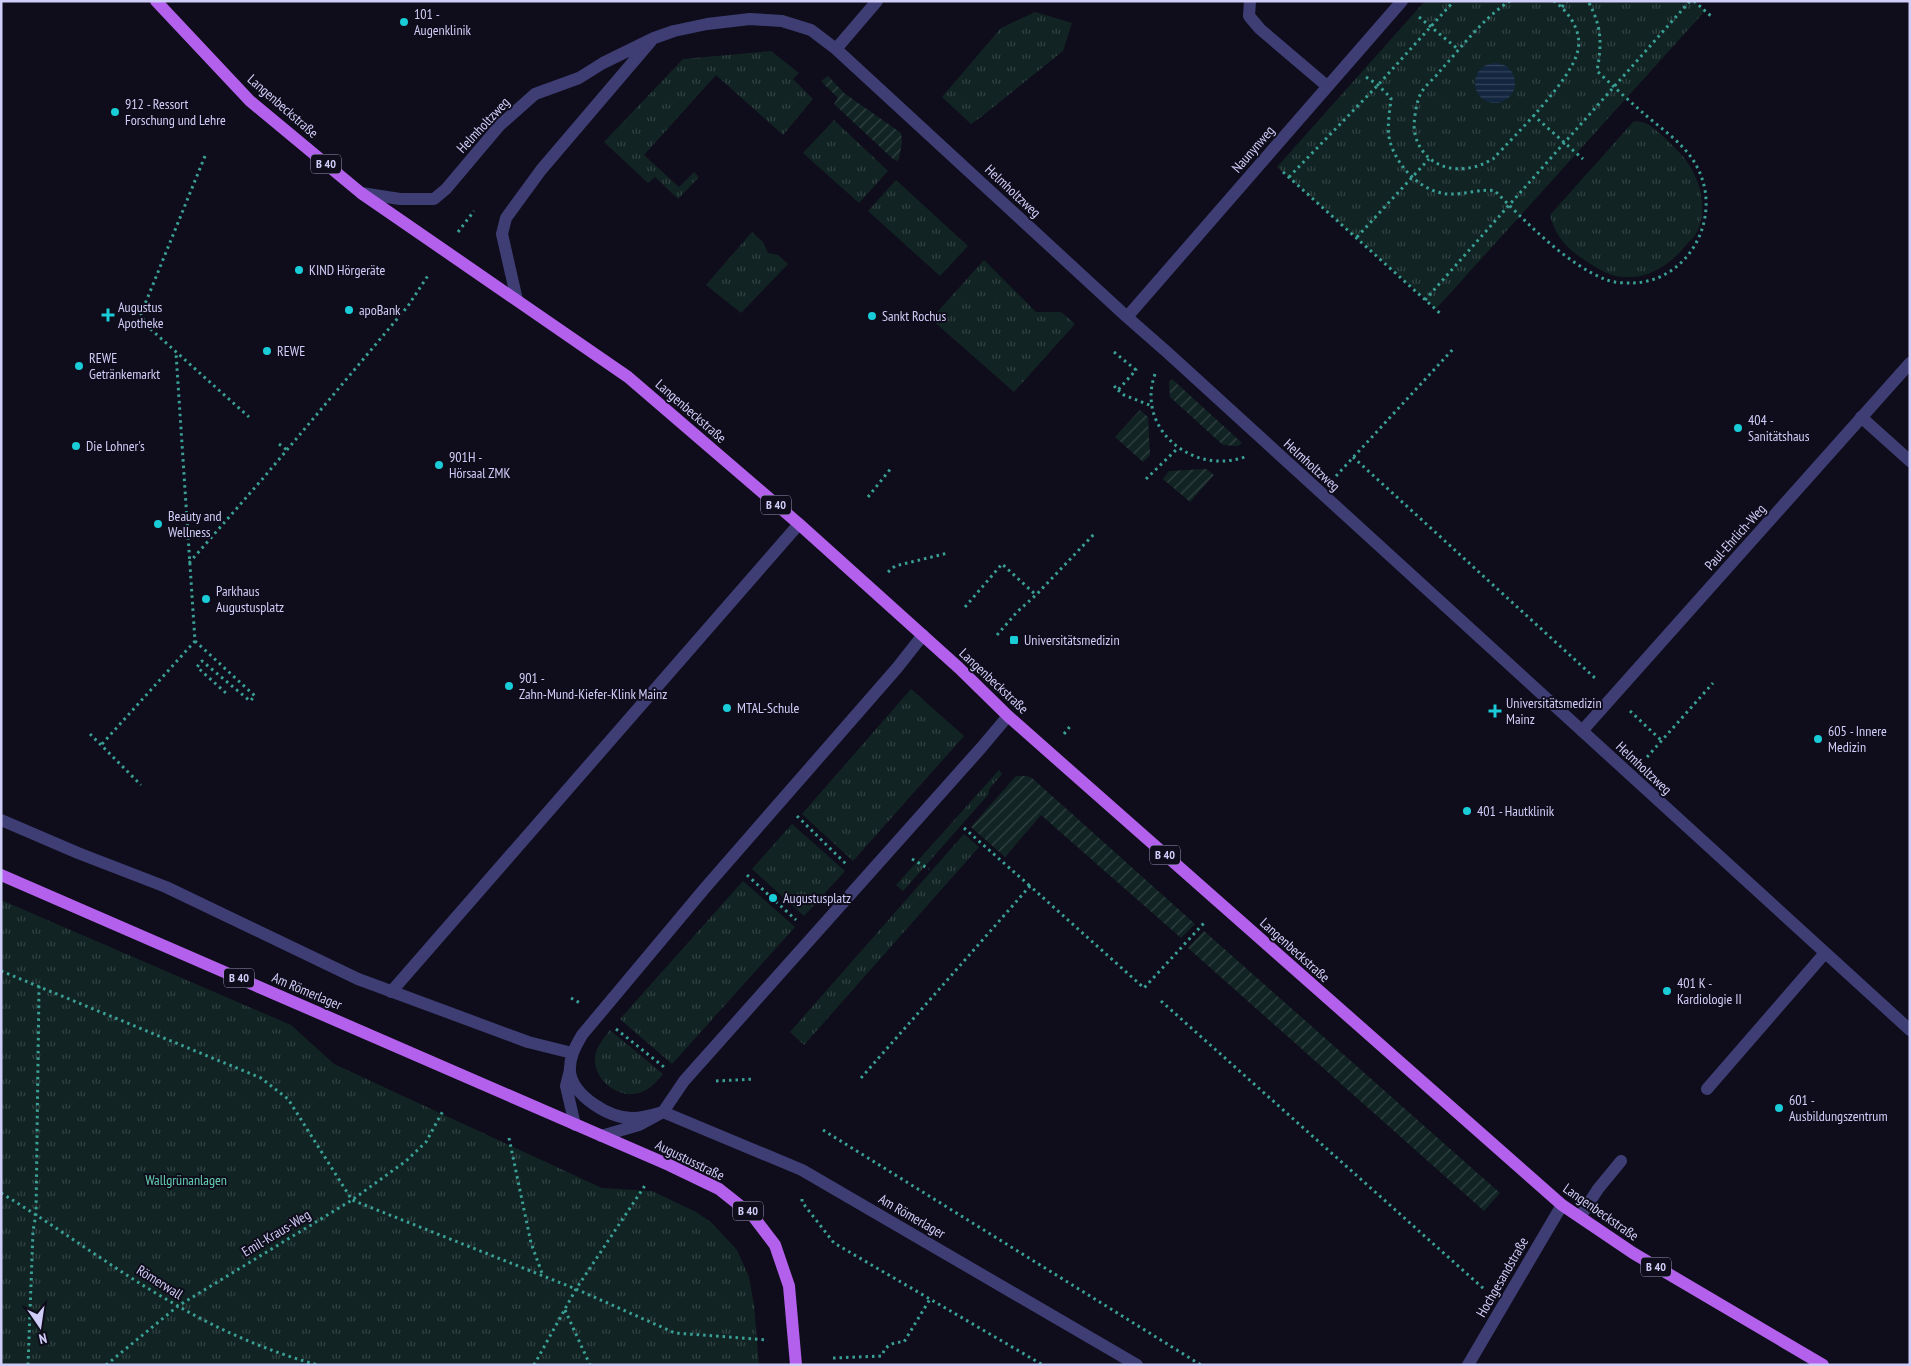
<svg xmlns="http://www.w3.org/2000/svg" width="1911" height="1366" viewBox="0 0 1911 1366" font-family="'PT Sans Narrow',sans-serif">
  <style>
    .grass { fill: url(#grass-tufts) }
    .garden { fill: url(#garden-furrows) }
    .water { fill: url(#water-rules) }
    .lines { fill: none; stroke-linecap: round; stroke-linejoin: round }
    .path { stroke: #3aa096; stroke-width: 3; stroke-dasharray: 2.5 4; stroke-linecap: butt }
    .service { stroke: #3e3e75; stroke-width: 12 }
    .minor { stroke: #3e3e75; stroke-width: 12 }
    .primary { stroke: #b361ec; stroke-width: 12 }
    .poi-dot { fill: #1accd8; stroke: #0f0d1b; stroke-width: 2 }
    .labels { text-anchor: middle; stroke-width: 4; stroke-linejoin: round; paint-order: stroke }
    .shield { fill: #0f0d1b; stroke: #9793b6; stroke-width: 1 }
    .shield-label { font-size: 12px; font-weight: bold; fill: #d1cdf9 }
    .poi-label { font-size: 14px; fill: #d1cdf9; stroke: #0f0d1b; text-anchor: start }
    .street-label { font-size: 14px; fill: #d1cdf9; stroke: #0f0d1b }
    .park-label { font-size: 14px; fill: #63cfb1; stroke: #0f0d1b }
  </style>
  <defs>
    <pattern id="grass-tufts" width="24" height="20" patternUnits="userSpaceOnUse" patternTransform="scale(1.25)"><rect width="24" height="20" fill="#112423"/><path d="M3 7l-1-3M5 7V3M7 7l1-3M15 17l-1-3M17 17v-4M19 17l1-3" fill="none" stroke="#334344"/></pattern>
    <pattern id="garden-furrows" width="10" height="10" patternUnits="userSpaceOnUse" patternTransform="scale(1.25)"><rect width="10" height="10" fill="#112423"/><path d="M-1 1l2-2M0 10L10 0M9 11l2-2" fill="none" stroke="#334344"/></pattern>
    <pattern id="water-rules" width="6" height="5" patternUnits="userSpaceOnUse" patternTransform="scale(1.25)"><rect width="6" height="5" fill="#13263f"/><path d="M0 2.5h6" fill="none" stroke="#34445c"/></pattern>
  </defs>
  <rect width="100%" height="100%" fill="#0f0d1b"/>
  <!-- grass -->
  <path class="grass" d="M1425,1h269l11,10 -269,298 -159,-142z
    M1035,12l37,11 -9,28 -82,66 -10,7 -29,-27 59,-69z
    M771,51l28,22 -6,6 20,20 -30,36 -67,-60 -72,80 35,32 15,-15 5,5 -21,22 -23,-22 -7,6 -44,-41 79,-83z
    M834,120l54,51 -29,32 -56,-50z
    M1634,121c4,0 8,1 11,2 10,4 27,22 35,30 19,21 30,54 16,81 -4,6 -11,11 -15,17 -17,18 -35,28 -60,26 -14,-2 -26,-10 -38,-18 -17,-11 -28,-24 -33,-44z
    M896,180l72,66 -28,30 -72,-65z
    M752,232l11,10 5,11 10,2 10,9 -47,49 -35,-28z
    M984,260l52,52h25l14,12 -61,68 -83,-73z
    M911,689l53,47 -111,125 -51,-47z
    M999,770l3,4 -12,14 -2,7 -85,96 -7,-6z
    M792,824l53,47 -41,45 -52,-47z
    M964,834l15,13 -175,198 -14,-13z
    M743,881l52,46 -123,137 -52,-45z
    M1,900l290,125 43,39 268,124 50,3 44,21 16,11 25,27 12,27 5,28 5,60h-758z
    M610,1030l53,44c-4,5 -9,11 -14,14 -22,17 -56,-4 -54,-31 1,-10 9,-19 15,-27z"/>
  <!-- garden -->
  <path class="garden" d="M828,76l16,17 57,40 1,9 -3,17 -2,2 -4,-2 -59,-55 4,-6 -17,-17z
    M1172,379l70,64 -4,3 -15,-1 -53,-48 -1,-15z
    M1140,410l8,7 2,38 -7,7 -28,-25z
    M1206,469l8,6 -24,27 -27,-23 6,-8z
    M1016,776h11l5,2 163,146 -14,14 -140,-123 -36,42 -34,-30z
    M1204,931l296,262 -16,18 -296,-263z"/>
  <!-- water -->
  <path class="water" d="M1475 83a20 20 0 1 1 40 0a20 20 0 1 1-40 0Z"/>
  <g class="lines">
    <!-- path -->
    <path class="path" d="M1510,1c-26,16 -50,48 -70,70 -6,8 -16,15 -20,24 -4,9 -5,20 -6,29 0,30 26,49 54,44 10,-1 17,-5 25,-9 22,-24 79,-79 85,-109 4,-19 -9,-38 -24,-49
      M1694,1l18,16
      M1562,7l5,-6
      M1419,17l40,33
      M1366,77l12,8 13,13c-1,12 -4,27 -2,39 5,27 32,56 60,57 15,1 33,-6 46,-3 30,30 72,74 112,89 8,3 18,3 26,3 58,-2 91,-69 63,-118 -12,-22 -36,-37 -54,-53 -15,-13 -30,-27 -45,-41 5,-28 5,-44 -9,-70
      M1533,115l50,44
      M205,156l-64,158 5,11 103,92
      M1283,172l159,143
      M1289,177l89,-92 76,-84
      M458,232l16,-21
      M1357,237l72,-78
      M1425,300l265,-299
      M1155,374c-20,56 40,103 92,82
      M1114,386l4,4 18,-20 -22,-18
      M1118,390l6,5 28,11
      M279,444l8,6
      M1353,457l243,222
      M1336,476l118,-128
      M1146,479l32,-31
      M868,497l24,-30
      M189,563l76,-87 143,-170 21,-32
      M888,572l7,-6 53,-13
      M965,607l37,-43 34,31
      M997,635l20,-23 19,-17 60,-63
      M195,641l60,55 -5,5 -48,-40 -5,6 30,27
      M1630,711l32,30
      M90,734l51,51
      M1064,734l8,-10
      M102,744l93,-103 -19,-288
      M1647,757l66,-74
      M797,816l49,48
      M964,828l66,58
      M912,859l17,10
      M747,875l49,45
      M1,971l260,107 27,21 64,101 224,89 99,44 93,7
      M571,998l9,5
      M1161,1001l323,288
      M616,1029l48,38
      M861,1078l169,-192 114,102 60,-65
      M716,1081l39,-2
      M823,1130l378,235
      M509,1138l22,105 12,33
      M1,1193c60,36 116,79 177,113 43,25 92,46 140,59
      M802,1199v3l32,41 209,122
      M565,1310l25,55
      M833,1358l49,-2c3,-11 11,-14 22,-14l26,-43
      M28,1365l5,-134 3,-17 3,-228
      M106,1365l72,-59 174,-106 54,-39 20,-19 18,-33
      M534,1365l42,-76 70,-105"/>
    <!-- service -->
    <path class="service" d="M1250,1l-1,15 11,13 67,57
      M1861,417l49,44
      M1,820l77,33 88,34 192,92 170,63 44,11
      M391,992l408,-468
      M1707,1089l118,-136
      M1580,1217l18,-28 23,-28"/>
    <!-- minor -->
    <path class="minor" d="M836,49l41,-48
      M361,193l39,6h34l12,-10 54,-64 35,-31 44,-16 24,-15 51,-25 20,-7 33,-7 43,-5 32,2 29,9 25,19 291,268 41,36 742,677
      M517,300l-15,-66 4,-16 35,-48 110,-129
      M1127,317l275,-316
      M1582,731l328,-368
      M570,1070l-4,16 9,39
      M663,1112c-10,3 -21,6 -31,6 -23,0 -59,-22 -62,-46 -1,-14 5,-25 12,-37l123,-147 192,-220 26,-33
      M663,1112l139,58 335,195
      M601,1136l38,-11 24,-13 21,-31 297,-333 27,-32
      M1468,1365l94,-160"/>
    <!-- primary -->
    <path class="primary" d="M156,1l94,100 111,92 267,184 171,147 160,144 49,48 554,489 71,48 190,112
      M1,875l668,290 50,24 34,27 22,29 14,41 7,79"/>
  </g>
  <!-- markers -->
  <g class="poi-dot">
    <circle cx="404" cy="22" r="5"/>
    <circle cx="115" cy="112" r="5"/>
    <circle cx="299" cy="270" r="5"/>
    <circle cx="349" cy="310" r="5"/>
    <path d="M105.5 307.5h5v5h5v5h-5v5h-5v-5h-5v-5h5z"/>
    <circle cx="872" cy="316" r="5"/>
    <circle cx="267" cy="351" r="5"/>
    <circle cx="79" cy="366" r="5"/>
    <circle cx="1738" cy="428" r="5"/>
    <circle cx="76" cy="446" r="5"/>
    <circle cx="439" cy="465" r="5"/>
    <circle cx="158" cy="524" r="5"/>
    <circle cx="206" cy="599" r="5"/>
    <rect x="1009" y="635" width="10" height="10" rx="2.5"/>
    <circle cx="509" cy="686" r="5"/>
    <circle cx="727" cy="708" r="5"/>
    <path d="M1492.5 703.5h5v5h5v5h-5v5h-5v-5h-5v-5h5z"/>
    <circle cx="1818" cy="739" r="5"/>
    <circle cx="1467" cy="811" r="5"/>
    <circle cx="773" cy="898" r="5"/>
    <circle cx="1667" cy="991" r="5"/>
    <circle cx="1779" cy="1108" r="5"/>
  </g>
  <g class="labels">
    <!-- shield labels -->
    <g class="shield">
      <rect x="311" y="154.5" width="30" height="19" rx="4"/>
      <rect x="761" y="495.5" width="30" height="19" rx="4"/>
      <rect x="1150" y="845.5" width="30" height="19" rx="4"/>
      <rect x="224" y="968.5" width="30" height="19" rx="4"/>
      <rect x="733" y="1201.5" width="30" height="19" rx="4"/>
      <rect x="1641" y="1257.5" width="30" height="19" rx="4"/>
    </g>
    <g class="shield-label">
      <text x="326" y="168">B 40</text>
      <text x="776" y="509">B 40</text>
      <text x="1165" y="859">B 40</text>
      <text x="239" y="982">B 40</text>
      <text x="748" y="1215">B 40</text>
      <text x="1656" y="1271">B 40</text>
    </g>
    <!-- poi labels -->
    <g class="poi-label">
      <text x="414" y="19">101 -<tspan x="414" dy="16">Augenklinik</tspan></text>
      <text x="125" y="109">912 - Ressort<tspan x="125" dy="16">Forschung und Lehre</tspan></text>
      <text x="309" y="275">KIND Hörgeräte</text>
      <text x="118" y="312">Augustus<tspan x="118" dy="16">Apotheke</tspan></text>
      <text x="359" y="315">apoBank</text>
      <text x="882" y="321">Sankt Rochus</text>
      <text x="277" y="356">REWE</text>
      <text x="89" y="363">REWE<tspan x="89" dy="16">Getränkemarkt</tspan></text>
      <text x="1748" y="425">404 -<tspan x="1748" dy="16">Sanitätshaus</tspan></text>
      <text x="86" y="451">Die Lohner's</text>
      <text x="449" y="462">901H -<tspan x="449" dy="16">Hörsaal ZMK</tspan></text>
      <text x="168" y="521">Beauty and<tspan x="168" dy="16">Wellness</tspan></text>
      <text x="216" y="596">Parkhaus<tspan x="216" dy="16">Augustusplatz</tspan></text>
      <text x="1024" y="645">Universitätsmedizin</text>
      <text x="519" y="683">901 -<tspan x="519" dy="16">Zahn-Mund-Kiefer-Klink Mainz</tspan></text>
      <text x="1506" y="708">Universitätsmedizin<tspan x="1506" dy="16">Mainz</tspan></text>
      <text x="737" y="713">MTAL-Schule</text>
      <text x="1828" y="736">605 - Innere<tspan x="1828" dy="16">Medizin</tspan></text>
      <text x="1477" y="816">401 - Hautklinik</text>
      <text x="783" y="903">Augustusplatz</text>
      <text x="1677" y="988">401 K -<tspan x="1677" dy="16">Kardiologie II</tspan></text>
      <text x="1789" y="1105">601 -<tspan x="1789" dy="16">Ausbildungszentrum</tspan></text>
    </g>
    <!-- street labels -->
    <g class="street-label">
      <text transform="translate(283 106) rotate(41)" y="5">Langenbeckstraße</text>
      <text transform="translate(483 125) rotate(-47)" y="5">Helmholtzweg</text>
      <text transform="translate(1253 149) rotate(-49)" y="5">Naunynweg</text>
      <text transform="translate(1013 191) rotate(43)" y="5">Helmholtzweg</text>
      <text transform="translate(691 411) rotate(41)" y="5">Langenbeckstraße</text>
      <text transform="translate(1312 465) rotate(42)" y="5">Helmholtzweg</text>
      <text transform="translate(1735 537) rotate(-48)" y="5">Paul-Ehrlich-Weg</text>
      <text transform="translate(994 681) rotate(43)" y="5">Langenbeckstraße</text>
      <text transform="translate(1644 768) rotate(43)" y="5">Helmholtzweg</text>
      <text transform="translate(1295 950) rotate(42)" y="5">Langenbeckstraße</text>
      <text transform="translate(307 991) rotate(23)" y="5">Am Römerlager</text>
      <text transform="translate(690 1160) rotate(26)" y="5">Augustusstraße</text>
      <text transform="translate(1601 1212) rotate(35)" y="5">Langenbeckstraße</text>
      <text transform="translate(912 1216) rotate(30)" y="5">Am Römerlager</text>
      <text transform="translate(276 1233) rotate(-31)" y="5">Emil-Kraus-Weg</text>
      <text transform="translate(1502 1277) rotate(-60)" y="5">Hochgesandstraße</text>
      <text transform="translate(160 1282) rotate(32)" y="5">Römerwall</text>
    </g>
    <!-- park labels -->
    <g class="park-label">
      <text x="186" y="1185">Wallgrünanlagen</text>
    </g>
  </g>
  <!-- border -->
  <rect width="1911" height="1366" fill="none" stroke="#d1cdf9" stroke-width="5"/>
  <!-- north arrow -->
  <g transform="translate(40 1326) rotate(167)" stroke="#0f0d1b" stroke-width="4" paint-order="stroke">
  <path d="M0-4L9 19L0 12L-9 19Z" fill="#d1cdf9"/>
  <text y="-8" font-size="14" font-weight="bold" text-anchor="middle" fill="#d1cdf9">N</text>
  </g>
</svg>
